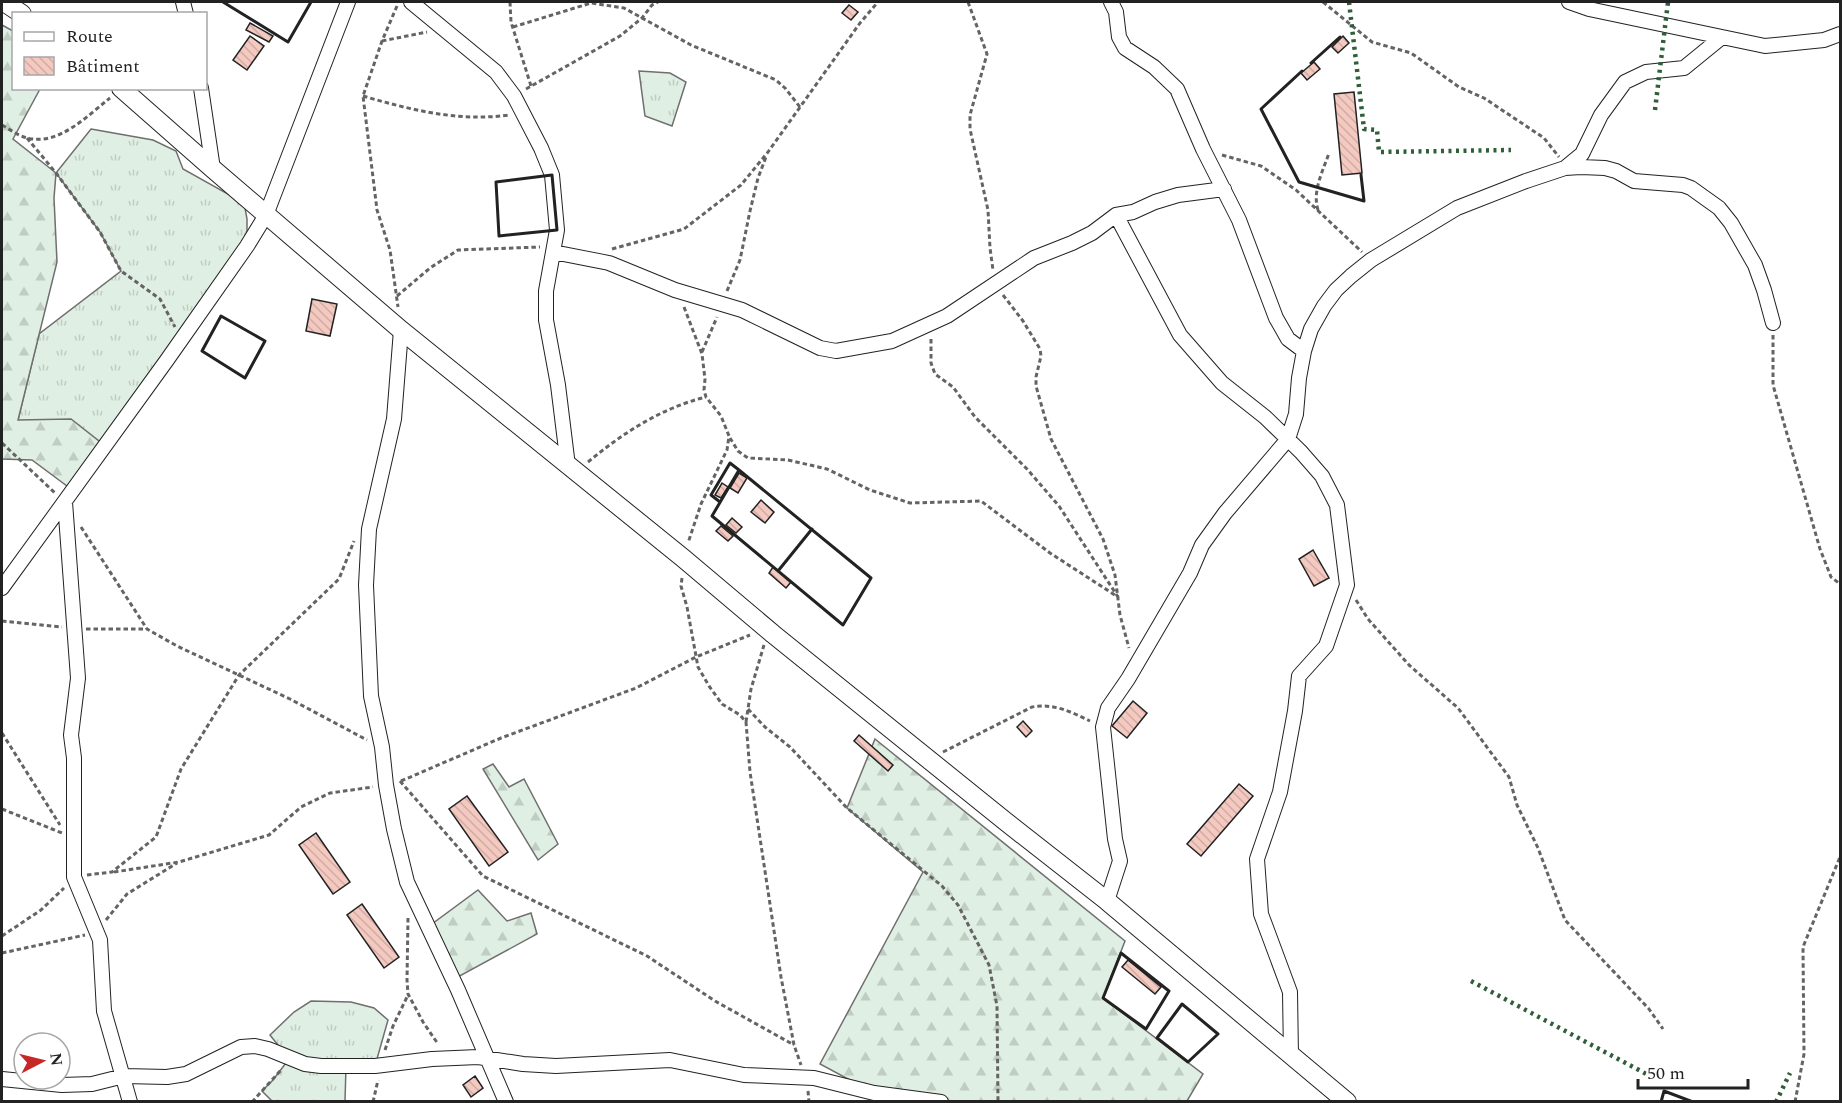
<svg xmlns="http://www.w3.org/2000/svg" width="1842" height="1103" viewBox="0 0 1842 1103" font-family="Spectral,serif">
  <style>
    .grass { fill: url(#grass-tufts); stroke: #6f6f6f; stroke-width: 1.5 }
    .forest { fill: url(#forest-firs); stroke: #6f6f6f; stroke-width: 1.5 }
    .building { fill: url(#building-back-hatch); stroke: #222; stroke-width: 1.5 }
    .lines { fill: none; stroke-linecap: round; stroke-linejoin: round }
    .street-casing { stroke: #222; stroke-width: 16 }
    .secondary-casing { stroke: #222; stroke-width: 20 }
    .path { stroke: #646464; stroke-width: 3; stroke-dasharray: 4.5 3; stroke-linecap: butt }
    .street { stroke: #fff; stroke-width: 14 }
    .secondary { stroke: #fff; stroke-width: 18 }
    .hedge { stroke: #2f5e38; stroke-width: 4.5; stroke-dasharray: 3 4.5; stroke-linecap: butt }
    .wall { stroke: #222; stroke-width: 3 }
  </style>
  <defs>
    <pattern id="grass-tufts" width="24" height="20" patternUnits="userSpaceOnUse" patternTransform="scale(1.5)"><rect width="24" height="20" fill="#e0efe3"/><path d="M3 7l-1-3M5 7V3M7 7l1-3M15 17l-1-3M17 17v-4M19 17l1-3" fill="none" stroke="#c0cdc2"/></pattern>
    <pattern id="forest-firs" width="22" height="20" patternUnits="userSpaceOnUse" patternTransform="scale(1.5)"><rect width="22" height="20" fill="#e0efe3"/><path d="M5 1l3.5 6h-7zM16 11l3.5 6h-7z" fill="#c0cdc2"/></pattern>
    <pattern id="building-back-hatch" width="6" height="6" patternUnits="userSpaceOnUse" patternTransform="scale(1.5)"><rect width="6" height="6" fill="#f3c9c0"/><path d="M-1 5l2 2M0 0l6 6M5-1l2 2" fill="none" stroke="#d0aca5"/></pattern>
  </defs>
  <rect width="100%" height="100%" fill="#fff"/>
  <!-- grass -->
  <path class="grass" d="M639,71l31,2 16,9 -14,44 -27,-10z
    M91,129l62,11 23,11 7,18 45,25 17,14 2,11v27l-143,199 -86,-25 21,-86 82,-63 -21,-39 -44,-59z
    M311,1001l40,1 23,6 14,12 -13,46 -29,1 -1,34h-73l-10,-10 11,-11 16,-21 -19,-24 24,-23z"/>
  <!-- forest -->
  <path class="forest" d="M2,25l11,6 1,57 26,1 -27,50 43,34 -2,25 3,64 -39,158 53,-1 33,26 -33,44 -39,-29 -30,-1z
    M875,739l250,202 -22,57 100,76 -16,27 -246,1 -67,-9 -54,-29 103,-192 -76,-64z
    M493,764l16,23 15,-8 34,65 -20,16 -55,-91z
    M478,890l29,31 24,-8 6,21 -81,44 -24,-54z"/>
  <!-- building -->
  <path class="building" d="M849,5l9,7 -7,8 -9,-7z
    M250,23l23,13 -4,6 -23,-12z
    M250,36l14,10 -17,24 -14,-10z
    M1343,36l6,7 -11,10 -6,-6z
    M1314,62l6,7 -13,11 -6,-7z
    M1354,92l8,81 -20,2 -8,-81z
    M312,299l25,5 -7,32 -24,-5z
    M739,473l8,5 -9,15 -8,-5z
    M722,483l6,4 -7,11 -6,-3z
    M761,500l13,12 -9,11 -14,-11z
    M732,518l10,9 -6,6 -10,-8z
    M721,526l12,10 -5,5 -12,-10z
    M1313,550l16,28 -15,8 -15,-27z
    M773,567l18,15 -5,6 -17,-15z
    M1133,701l14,12 -20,25 -15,-12z
    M1023,721l9,10 -6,6 -9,-10z
    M859,735l34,30 -5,6 -34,-30z
    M1239,784l14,12 -52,60 -14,-12z
    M467,796l41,56 -19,14 -40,-57z
    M316,833l34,49 -17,12 -34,-49z
    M362,904l37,53 -15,11 -37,-53z
    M1128,960l33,27 -6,7 -33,-27z
    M475,1076l8,12 -12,9 -8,-12z"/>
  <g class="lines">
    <defs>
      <path id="street" d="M183,2l3,12
        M411,2l85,70 18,24 27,52 11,27 5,55 -11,61v29l12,65 10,81
        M1111,2l5,10 3,25 6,11 29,19 23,22 26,60 36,71 37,98 12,21 16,12
        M1569,2l20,7 133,28
        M201,88l12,81
        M1565,168l17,-14 19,-39 24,-33 21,-10 38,-4 38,-31 43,9 59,-6 16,-6
        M1116,215l64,120 42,48 43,34 36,35 21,24 15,29 10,80 -21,61 -27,30 -4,35 -15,81 -23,67 4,55 29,78 1,64
        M553,252l56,11 66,27 67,20 78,38 16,3 56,-10 55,-25 87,-58 38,-15 20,-10 24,-18 17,-3 22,-10 23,-7 46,-6
        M401,330l-7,89 -25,110 -3,56 5,111 11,51 4,38 8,44 13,53 51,108 48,112
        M65,502l13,176 -7,57 3,23v119l26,63 4,71 26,91
        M2,588l165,-228 80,-114 19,-31 82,-213
        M1107,901l13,-40 -5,-22 -12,-112 5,-19 20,-29 62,-106 12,-28 23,-32 63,-74 8,-25 3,-36 5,-27 7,-22 13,-23 12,-16 15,-14 20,-16 86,-52 69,-27 39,-13 16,-1 24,1 11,3 18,10 49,4 8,3 28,20 12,15 24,42 9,25 9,33
        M2,1079l60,6 30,-1 32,-8 43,1 19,-3 55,-27 14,-1 13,3 37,15 16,2h54l57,-7 46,-2 45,7 33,2 114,-6 74,15 70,3 60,15 67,9"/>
      <path id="secondary" d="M4,2l18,12
        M121,88l92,81 188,161 282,228 90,76 232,187 102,80 240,201"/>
    </defs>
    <!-- street casing -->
    <use href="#street" class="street-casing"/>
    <!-- secondary casing -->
    <use href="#secondary" class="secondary-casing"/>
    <!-- path -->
    <path class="path" d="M510,2l1,20 20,64
      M968,2l19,52 -17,61v14l18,81 2,38 3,22
      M1323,2l49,40 39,11 48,34 25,11 60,40 15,19
      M397,6l-15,35 -19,55 14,114 13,40 8,57
      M513,27l78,-24 33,5 67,37 85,35 9,8 15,19
      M382,41l45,-9
      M526,89l94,-53 22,-18 10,-13 6,-3
      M363,96c48,14 96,26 146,19
      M2,125c7,4 17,11 25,13 32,8 60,-22 83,-40
      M27,138l29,35 44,59 21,39 39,28 15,28
      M1222,155l39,11 35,24 66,62
      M1318,210c-6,-19 5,-39 11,-57
      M612,249l72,-20 57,-44 27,-33 92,-129 18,-21
      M727,291l13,-31 10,-49 8,-33 8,-21
      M1003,295l20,26 17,28 1,7 -5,21v9l15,53 52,100 12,36 5,40 9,33
      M397,296l33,-28 28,-18 82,-3
      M684,307l18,47 3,25 -1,11 2,7 15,19 8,20 -2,14 -26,54 -13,39
      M1773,335v50l47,164 11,28 9,7
      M702,352l15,-35
      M730,438l8,13 10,7 40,2 39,9 43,21 40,13 71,-2 69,52 68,44 -59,-91 -32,-37 -52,-52 -22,-30 -18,-13 -4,-11v-26
      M2,443l53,50
      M588,462c35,-29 73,-54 118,-65
      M81,527l66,102 30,17 113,53 77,41
      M682,578l-1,8 6,21 11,60 11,19 13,18 18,11 6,7 4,50 31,205 13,68 7,20
      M1356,600l12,19 41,46 49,43 51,69 8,28 21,43 27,72 84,89 14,20
      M2,621l60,6
      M86,629h61
      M748,709l17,18 25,20 57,61 95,78 16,19 31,60 8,41 1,96
      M746,722l5,-33 13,-44
      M2,733l58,92
      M943,752l89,-45c22,-4 39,5 58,14
      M400,781l83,95 164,80 68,45 79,44
      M401,781l100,-43 135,-50 60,-31 54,-22
      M2,809l60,24
      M114,872l65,-10 90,-27 32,-28 29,-14 43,-6
      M87,875l25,-3 44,-35 25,-68 58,-94 100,-96 15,-38
      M408,918l-1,62 1,14 15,28 15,22
      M106,920l21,-26 50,-31
      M2,936l39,-26 23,-22
      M2,953l83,-18
      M385,1050l8,-24 15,-31
      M808,1091l1,11
      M252,1102l29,-32
      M373,1102l5,-22
      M1795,1102l9,-48 -1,-107 37,-90"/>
    <!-- street -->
    <use href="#street" class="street"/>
    <!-- secondary -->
    <use href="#secondary" class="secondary"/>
    <!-- hedge -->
    <path class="hedge" d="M1349,2l15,127 13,1 2,22 132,-2
      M1655,110l13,-108
      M1471,981l181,96
      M1776,1102l14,-29"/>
    <!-- wall -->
    <path class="wall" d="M223,2l65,40 23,-40
      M1311,63l29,-26
      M1302,71l-41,38 38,73 65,19 -3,-26
      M552,175l5,55 -58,6 -3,-54z
      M221,316l44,25 -20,37 -43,-27z
      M739,470l132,108 -28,47 -131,-109z
      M720,502l-9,-7 19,-32 9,7
      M778,571l34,-42
      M1121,953l48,38 -23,38 -43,-31z
      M1182,1004l36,30 -30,28 -31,-24z
      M1661,1102l3,-11 29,11"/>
  </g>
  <!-- border -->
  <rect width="1842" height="1103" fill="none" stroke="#222222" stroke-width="6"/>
  <!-- legend -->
  <rect x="12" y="12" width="195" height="78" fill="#ffffff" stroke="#a7a7a7" stroke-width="1.5"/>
  <rect x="24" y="32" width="30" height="9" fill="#ffffff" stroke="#a7a7a7" stroke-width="1.5"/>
  <text x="66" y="42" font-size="18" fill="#222222">Route</text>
  <rect x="24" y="57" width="30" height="18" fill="url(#building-back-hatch)" stroke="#a7a7a7" stroke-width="1.5"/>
  <text x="66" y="72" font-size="18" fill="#222222">Bâtiment</text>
  <!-- north arrow -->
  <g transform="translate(42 1061) rotate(83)"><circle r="28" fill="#ffffff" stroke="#a7a7a7" stroke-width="1.5"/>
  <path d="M0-4.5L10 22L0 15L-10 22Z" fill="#c62828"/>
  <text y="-9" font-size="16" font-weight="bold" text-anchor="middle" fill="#222222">N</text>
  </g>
  <!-- scale -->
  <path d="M1638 1079v9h110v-9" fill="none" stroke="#222222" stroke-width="3"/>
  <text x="1647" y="1079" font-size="18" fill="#222222" stroke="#ffffff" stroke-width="4.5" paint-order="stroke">50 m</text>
</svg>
